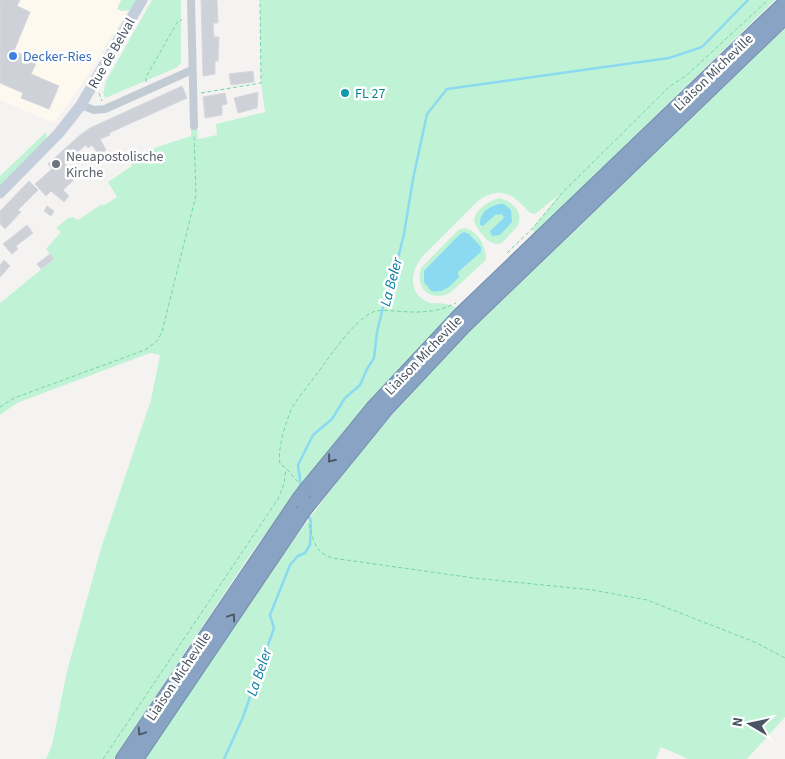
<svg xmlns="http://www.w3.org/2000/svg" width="785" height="759" viewBox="0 0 785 759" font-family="'Source Sans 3',sans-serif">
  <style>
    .commercial { fill: #fef9ee }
    .green { fill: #c0f3d5 }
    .water { fill: #8bdaf2 }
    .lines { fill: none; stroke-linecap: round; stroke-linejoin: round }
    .stream { stroke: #8bdaf2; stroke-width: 2.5 }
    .building { fill: #ced1d8; stroke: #d6d8de }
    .highway-casing { stroke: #738eaf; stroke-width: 16 }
    .path { stroke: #75d4a8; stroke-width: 1; stroke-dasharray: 4 2.5; stroke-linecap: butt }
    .street { stroke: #c3ccd4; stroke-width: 8 }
    .secondary { stroke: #c5cfdc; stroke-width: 11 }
    .highway { stroke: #88a3c3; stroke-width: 14 }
    .highway-bridge-casing { stroke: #738eaf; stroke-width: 16; stroke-linecap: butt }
    .highway-bridge { stroke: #88a3c3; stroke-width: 14 }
    .oneway { stroke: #4c5967 }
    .shop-dot { fill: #3f7fe0; stroke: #fff; stroke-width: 2 }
    .culture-dot { fill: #0f9aa8; stroke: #fff; stroke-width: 2 }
    .worship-dot { fill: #6b7280; stroke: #fff; stroke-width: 2 }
    .labels { text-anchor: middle; stroke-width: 5; stroke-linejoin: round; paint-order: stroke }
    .street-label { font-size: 14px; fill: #495562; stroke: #fff }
    .shop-label { font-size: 14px; fill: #366cbe; stroke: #fff; text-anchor: start }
    .culture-label { font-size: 14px; fill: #0d838f; stroke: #fff; text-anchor: start }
    .worship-label { font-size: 14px; fill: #5b616d; stroke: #fff; text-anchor: start }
    .water-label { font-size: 15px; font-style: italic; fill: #057ca1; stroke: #fff }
  </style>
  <rect width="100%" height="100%" fill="#f5f3f2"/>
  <!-- commercial -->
  <path class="commercial" d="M0,0h121l-3,9 9,2 -42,69 -31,43 -54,-23z"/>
  <!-- green -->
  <path class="green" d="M121,0h17l-7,10 -9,1 -5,-2z
    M152,0h29v63l-5,5 -71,30 -2,-5 3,-12z
    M260,0h515l-240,233 -3,-4 28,-35 -25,20 -5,-1c-16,-18 -28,-28 -51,-13l-57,57c-11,14 -14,35 4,44 7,4 13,1 20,3 4,1 8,3 11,4l-111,120 -39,49 -57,78 -136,204h-68l6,-14 15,-74 35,-126 49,-145 9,-45 -10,-2 -133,50 -17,12v-112l54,-44 -8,-10 15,-17 -5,-4 12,-10 5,-1 5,3 24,-16 1,2 14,-9 -9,-15 24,-16 -2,-4 27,-15 34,-11v-9l6,-1 1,13 19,-4 -1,-11 49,-12 -4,-29z
    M785,28v689l-38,42h-59l-27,-12 -5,12h-511c61,-90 119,-182 185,-268 42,-56 89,-107 137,-157z
    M46,132l1,4 -5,9 -42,42v-11z
    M499,198c11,2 23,12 20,24 -1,5 -6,9 -9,12 -3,4 -7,9 -12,10 -10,1 -21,-15 -24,-23 1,-12 15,-20 25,-23z
    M465,228c14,4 21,18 21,32l-36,33c-20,9 -35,-4 -29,-25l37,-38z"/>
  <!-- water -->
  <path class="water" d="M499,204h5l7,6 1,12 -12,13 -8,1 -2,-5 14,-13 -2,-4 -7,1 -12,11 -3,-1c-1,-12 8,-18 19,-21z
    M464,232l5,2 12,13v5l-23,20 1,5c-8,8 -15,17 -28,14l-7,-9v-11l36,-37z"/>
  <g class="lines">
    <!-- stream -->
    <path class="stream" d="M301,487l-3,-22 15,-30 19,-16 13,-21 15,-13 7,-16 7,-11 3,-26 8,-33 6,-12 13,-53 9,-55 14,-65 20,-25 222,-31 33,-11 46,-47
      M224,759l19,-42 31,-89 -4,-13 20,-50 8,-9 7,-3 5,-8 1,-23 -3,-8"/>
  </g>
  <!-- building -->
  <path class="building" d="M0,0h20l-3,6 13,6 -16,39 23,10 -6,13 28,12 -10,23 -28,-11 2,-5 -23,-10z
    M201,0h16l1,23h-5l1,14h5l-1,24h-3v13l-12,2z
    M253,71l1,11 -23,3 -2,-11z
    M182,86l5,12 -78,35 1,2 -10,4 6,11 -7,5 -7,-10 -4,3 -2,-3 -22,18 13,14 -14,13 6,6 -5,6 -13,-11 -5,5 -11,-12 17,-15 -4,-5 32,-29 10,-7z
    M258,92l-1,16 -19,5 -4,-15z
    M225,93l2,11 -5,1v10l-17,3 -2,-21z
    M29,181l9,9 -20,20 3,2 -16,17 -5,-5v-13z
    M47,206l7,5 -3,5 -7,-5z
    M27,225l6,8 -17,13 2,3 -6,5 -9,-10z
    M50,254l4,5 -13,10 -4,-5z
    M4,260l6,6 -10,11v-12z"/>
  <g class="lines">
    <defs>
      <path id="highway" d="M305,491l68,-83 88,-94 324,-311
        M308,505l79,-97 76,-81 322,-310
        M123,759l176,-260
        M136,759l166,-246"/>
    </defs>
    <!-- highway casing -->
    <use href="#highway" class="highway-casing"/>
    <!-- path -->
    <path class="path" d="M146,82v-5l32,-56 4,-1
      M99,93l3,8
      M201,93l60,-10 -1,-83
      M507,253l25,-24 31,-37 106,-105 18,-12 81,-75
      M0,407l14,-9 131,-48 12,-9 5,-9 34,-137 -2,-61
      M298,482l-12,-14 -6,-4c-3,-15 6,-43 12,-56 5,-9 12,-17 18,-25 15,-19 42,-62 63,-71 8,-3 16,-1 23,-1 21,2 41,2 60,-8
      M309,524c5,17 5,28 23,34l142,20 119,12 54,10 110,43 28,15
      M103,759l175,-260 6,-15 2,-15"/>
    <!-- street -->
    <path class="street" d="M191,0l3,126
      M81,105l13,5 11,-1 87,-39"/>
    <!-- secondary -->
    <path class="secondary" d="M0,193l59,-60 22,-28 61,-105"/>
    <!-- highway -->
    <use href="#highway" class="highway"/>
    <defs>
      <path id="highway-bridge" d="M299,499l6,-8
        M302,513l6,-8"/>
    </defs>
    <!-- highway-bridge casing -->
    <use href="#highway-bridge" class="highway-bridge-casing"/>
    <!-- highway-bridge -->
    <use href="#highway-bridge" class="highway-bridge"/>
  </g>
  <!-- one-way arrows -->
  <defs><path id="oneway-chevron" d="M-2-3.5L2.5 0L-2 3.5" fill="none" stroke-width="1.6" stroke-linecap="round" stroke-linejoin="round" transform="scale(1.25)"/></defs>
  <g class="oneway">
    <use href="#oneway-chevron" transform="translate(331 459) rotate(129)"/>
    <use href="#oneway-chevron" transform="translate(232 617) rotate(-56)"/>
    <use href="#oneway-chevron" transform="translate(141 732) rotate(124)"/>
  </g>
  <!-- markers -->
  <circle class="shop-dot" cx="13" cy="56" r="5"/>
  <circle class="culture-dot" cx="345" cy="93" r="5"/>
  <circle class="worship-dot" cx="56" cy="164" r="5"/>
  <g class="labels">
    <!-- street labels -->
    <g class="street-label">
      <text transform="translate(111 53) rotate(-60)" y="5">Rue de Belval</text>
      <text transform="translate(713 72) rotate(-44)" y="5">Liaison Micheville</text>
      <text transform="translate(423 355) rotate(-46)" y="5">Liaison Micheville</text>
      <text transform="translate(178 676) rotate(-56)" y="5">Liaison Micheville</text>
    </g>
    <!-- shop labels -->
    <g class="shop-label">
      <text x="23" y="61">Decker-Ries</text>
    </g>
    <!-- culture labels -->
    <g class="culture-label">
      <text x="355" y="98">FL 27</text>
    </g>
    <!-- worship labels -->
    <g class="worship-label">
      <text x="66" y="161">Neuapostolische<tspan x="66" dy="16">Kirche</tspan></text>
    </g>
    <!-- water labels -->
    <g class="water-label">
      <text transform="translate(391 282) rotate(-75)" y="5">La Beler</text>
      <text transform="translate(259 672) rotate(-71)" y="5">La Beler</text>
    </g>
  </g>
  <!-- north arrow -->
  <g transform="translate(750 724) rotate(279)" stroke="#ffffff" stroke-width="4" paint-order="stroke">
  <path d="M0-4L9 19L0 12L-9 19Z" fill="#495562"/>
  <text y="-8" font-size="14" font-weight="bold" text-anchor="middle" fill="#495562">N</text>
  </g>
</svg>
